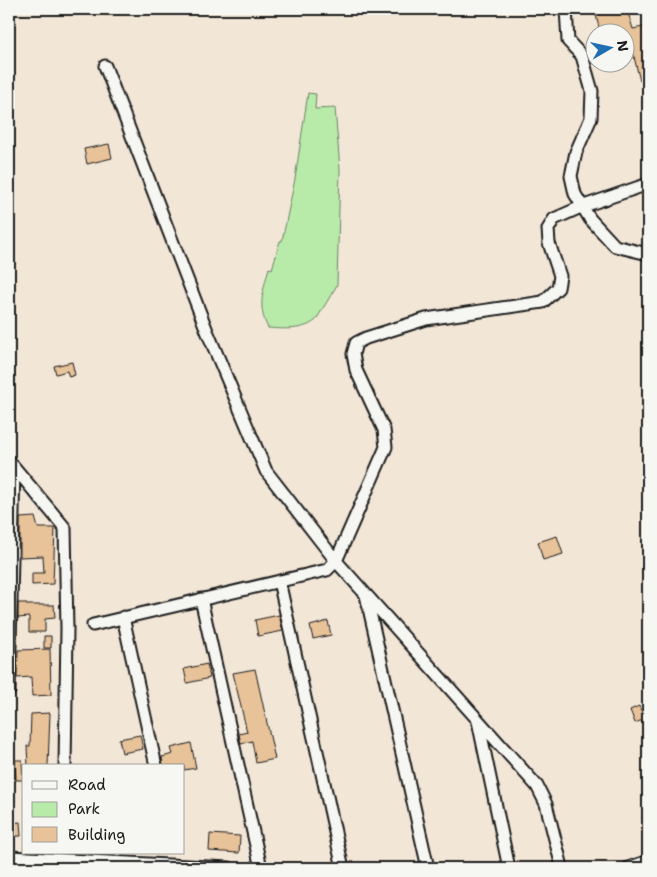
<svg xmlns="http://www.w3.org/2000/svg" width="657" height="877" viewBox="0 0 657 877" font-family="'Shantell Sans',sans-serif">
  <style>
    .green { fill: #b8eaaa; stroke: #6a8363 }
    .building { fill: #e8c298; stroke: #1c1c1c }
    .lines { fill: none; stroke-linecap: round; stroke-linejoin: round }
    .minor-casing { stroke: #1c1c1c; stroke-width: 15 }
    .minor { stroke: #f6f6f2; stroke-width: 11 }
  </style>
  <rect width="100%" height="100%" fill="#f2e6d7"/>
  <filter id="ink" filterUnits="userSpaceOnUse"><feTurbulence type="fractalNoise" baseFrequency=".02" numOctaves="2"/><feDisplacementMap in="SourceGraphic" scale="10" xChannelSelector="R" yChannelSelector="G"/><feConvolveMatrix kernelMatrix="1 2 1 2 8 2 1 2 1" color-interpolation-filters="sRGB"/></filter>
  <g filter="url(#ink)">
    <!-- green -->
    <path class="green" d="M308,93l8,1 -1,15 20,-1 5,61 -3,116 -21,35c-13,11 -32,9 -48,8 -11,-21 -5,-38 1,-60l3,1 8,-28h2l13,-62z"/>
    <!-- building -->
    <path class="building" d="M627,9l6,20 15,-3v53l-8,2 -11,-44 -5,1v-6h-24l-4,-17z
      M109,144l3,14 -25,6 -3,-15z
      M72,362l3,13 -6,2 -2,-6 -11,3 -2,-8z
      M35,517l3,11h17l-2,56 -21,1v-12h12l-1,-17 -23,1v-39z
      M557,536l6,18 -20,6 -5,-18z
      M18,603h8v2h28l1,13 -10,1v13h-16v-15l-11,1z
      M279,615l4,16 -25,5 -3,-16z
      M328,621l3,14 -18,4 -3,-13z
      M44,636h7v12h-7z
      M50,649l1,46 -19,1 -1,-19 -14,1 1,-28z
      M207,664l3,14 -23,5 -3,-14z
      M255,669l20,90 -19,4 -4,-22 -11,3 -2,-10 8,-2 -14,-59z
      M639,706l6,13 -10,4 -5,-13z
      M50,713l-2,53h-20l-1,-20h3l1,-32z
      M140,735l3,14 -21,4 -3,-14z
      M191,743l5,25 -12,2v-4h-21l-1,-9 11,-3 -2,-6z
      M15,760h7l1,20h-7z
      M20,822l1,14h-9l-1,-13z
      M210,834l30,2 -1,17 -30,-2z"/>
    <g class="lines">
      <defs>
        <path id="minor" d="M566,9l2,32 14,15 10,35 -1,27 -15,34 -5,24 4,18 15,25 25,27 33,8
          M105,66l102,265 59,140 70,90 201,225 9,18 15,59
          M9,461l56,67 2,101 -2,137
          M279,581l64,287
          M366,595l62,273
          M201,599l60,269
          M123,617l33,149
          M93,625l234,-55 9,-9 50,-114 -2,-17 -28,-60 -3,-16 3,-11 10,-5 60,-19 117,-17 15,-14 2,-12 -11,-33 -1,-14 6,-10 27,-12 67,-23
          M9,691l5,-224
          M478,721l31,147
          M9,857l220,11
          M628,868l20,-7"/>
      </defs>
      <!-- minor casing -->
      <use href="#minor" class="minor-casing"/>
      <!-- minor -->
      <use href="#minor" class="minor"/>
    </g>
  </g>
  <!-- margin -->
  <rect width="657" height="877" fill="none" stroke="#f6f6f2" stroke-width="30"/>
  <rect x="15" y="15" width="627" height="847" fill="none" stroke="#1c1c1c" stroke-width="2" filter="url(#ink)"/>
  <!-- legend -->
  <rect x="22" y="764" width="162" height="90" fill="#f6f6f2" stroke="#9f9f9c"/>
  <rect x="32" y="781" width="25" height="8" fill="#f6f6f2" stroke="#9f9f9c"/>
  <text x="68" y="790" font-size="15" fill="#1c1c1c">Road</text>
  <rect x="32" y="802" width="25" height="15" fill="#b8eaaa" stroke="#9f9f9c"/>
  <text x="68" y="814" font-size="15" fill="#1c1c1c">Park</text>
  <rect x="32" y="827" width="25" height="15" fill="#e8c298" stroke="#9f9f9c"/>
  <text x="68" y="840" font-size="15" fill="#1c1c1c">Building</text>
  <!-- north arrow -->
  <g transform="translate(610 48) rotate(81)"><circle r="24" fill="#f6f6f2" stroke="#9f9f9c"/>
  <path d="M0-4L9 19L0 12L-9 19Z" fill="#1f6fb2"/>
  <text y="-8" font-size="14" font-weight="bold" text-anchor="middle" fill="#1c1c1c">N</text>
  </g>
</svg>
